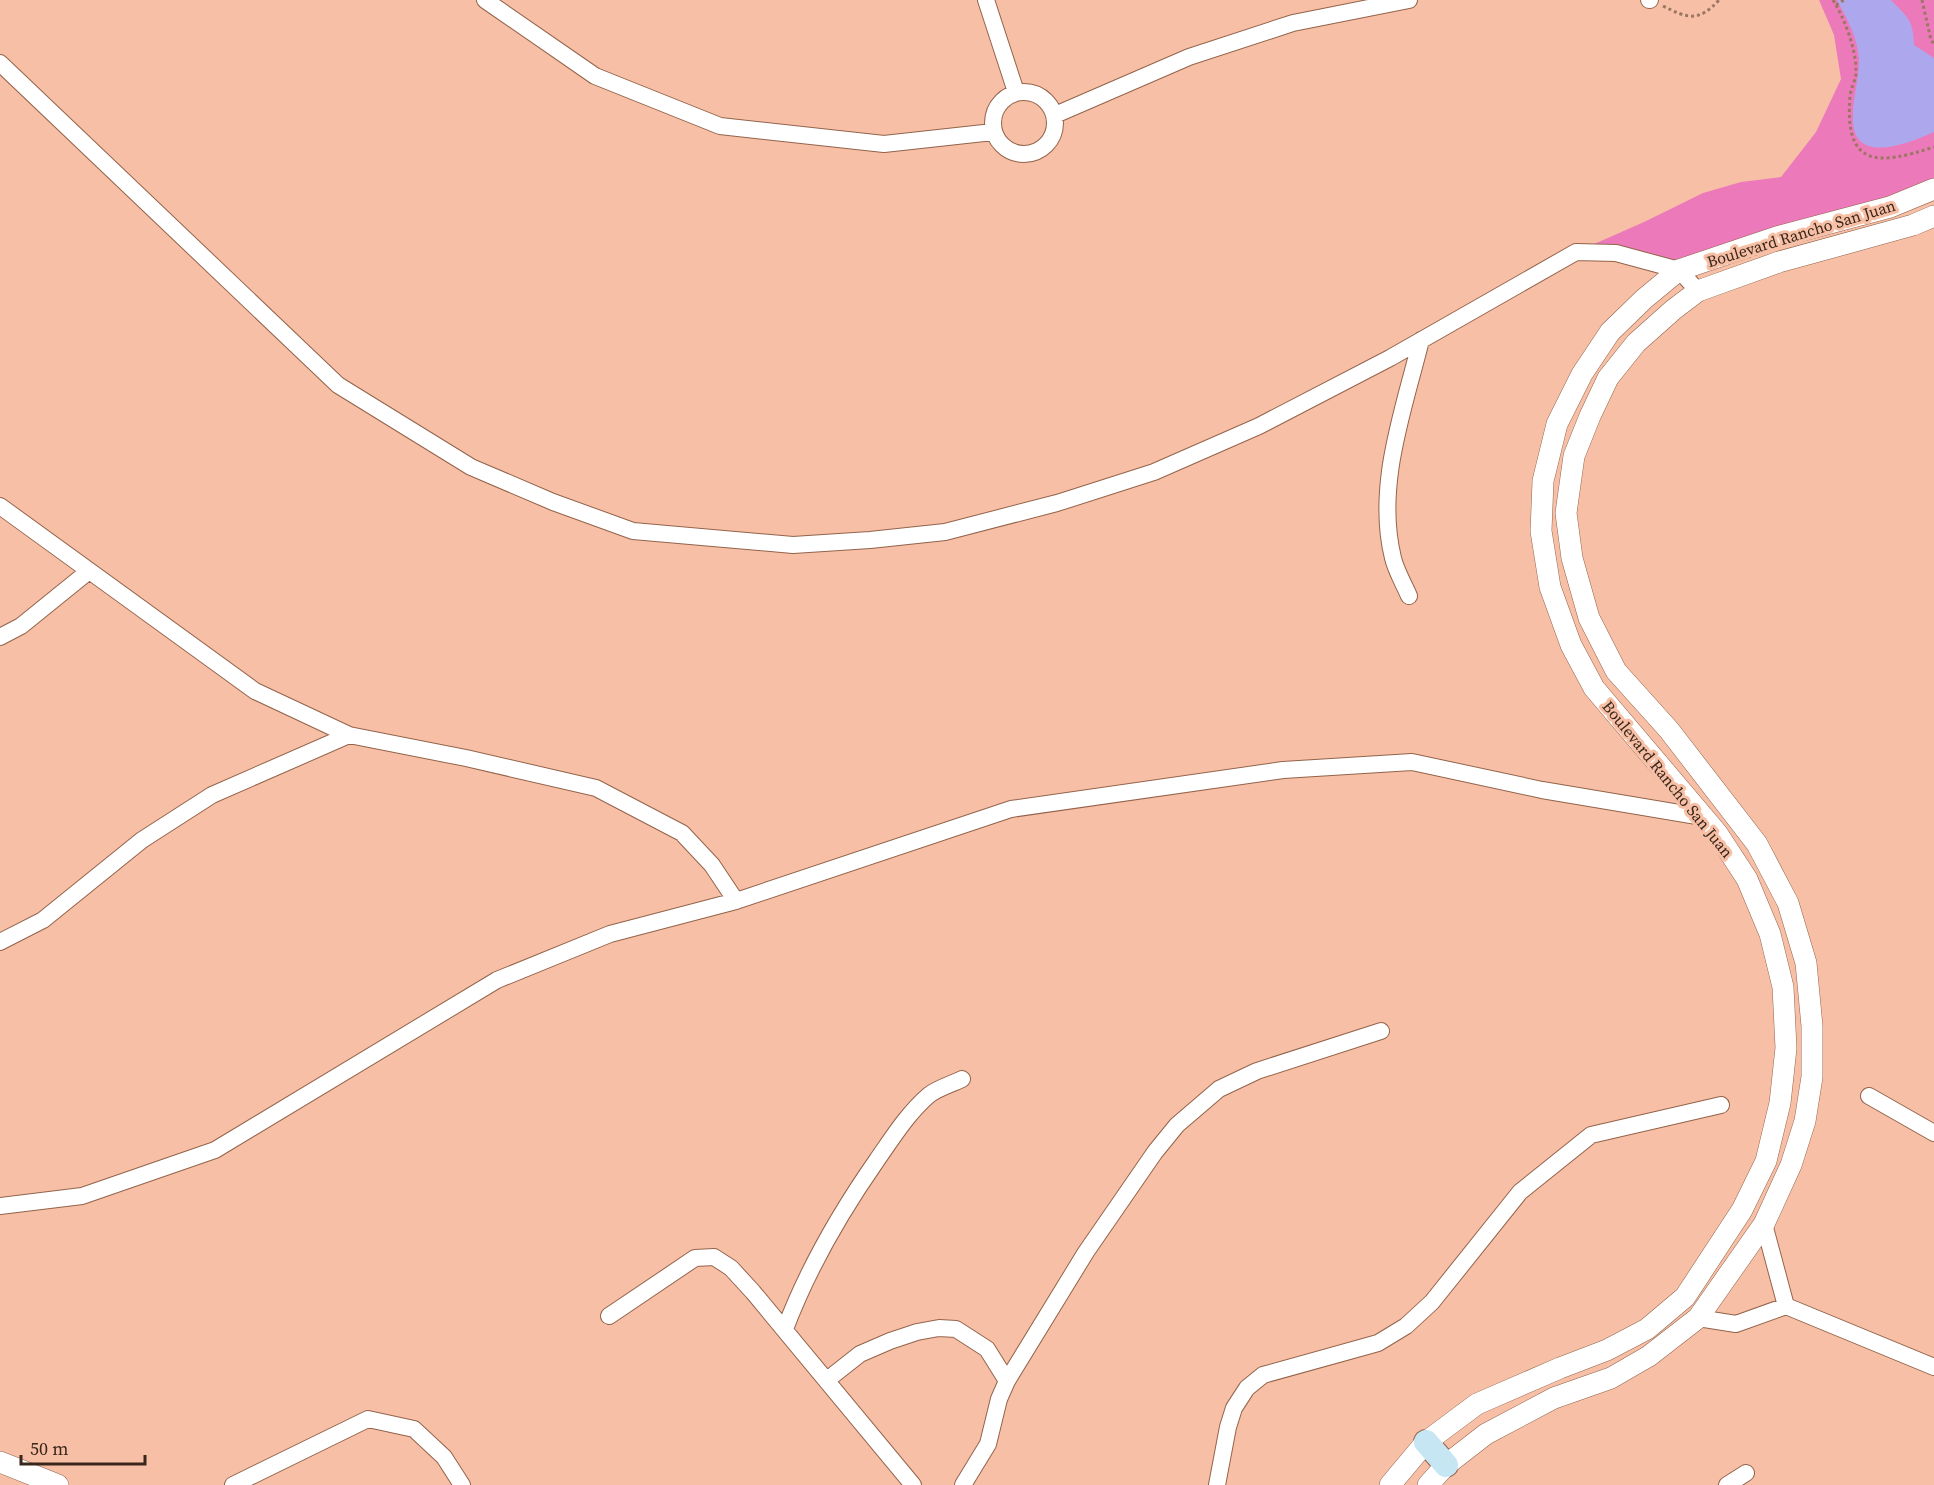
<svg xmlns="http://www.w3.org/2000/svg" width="1934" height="1485" viewBox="0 0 1934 1485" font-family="'Source Serif 4',serif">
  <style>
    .green { fill: #ec79ba }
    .water { fill: #ada8ee }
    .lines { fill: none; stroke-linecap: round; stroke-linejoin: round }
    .minor-casing { stroke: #93634b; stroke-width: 18 }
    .tertiary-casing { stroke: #93634b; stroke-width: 22 }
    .secondary-casing { stroke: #93634b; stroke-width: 26 }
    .path { stroke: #9c7663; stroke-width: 3; stroke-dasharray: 3 3; stroke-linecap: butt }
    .minor { stroke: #fff; stroke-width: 16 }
    .tertiary { stroke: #fff; stroke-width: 21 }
    .secondary { stroke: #c6e6f3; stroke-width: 24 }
    .labels { text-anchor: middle; stroke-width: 6; stroke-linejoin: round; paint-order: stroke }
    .street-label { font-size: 16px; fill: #3a261b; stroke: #f7c0a6 }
  </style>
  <rect width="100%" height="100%" fill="#f7c0a6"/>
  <!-- green -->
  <path class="green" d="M1819,0h115v189l-255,81 -103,-18 68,-30 59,-29 38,-11 40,-5 35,-45 25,-53 -7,-44z"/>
  <!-- water -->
  <path class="water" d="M1837,0h54c17,18 22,19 23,45l20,13v74c-27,12 -84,35 -81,-17 0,-18 6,-36 6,-55 -1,-22 -12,-41 -22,-60z"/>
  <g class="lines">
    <defs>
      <path id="minor" d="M485,0l110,76 125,50 164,18 109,-12
        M986,0l30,92
        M1649,0h1
        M0,63l338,322 133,82 82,35 80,29 160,14 77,-5 75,-8 112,-29 97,-31 105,-46 131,-68 186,-106 40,1 63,17 19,21
        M993 123a31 31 0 1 1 62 0a31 31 0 1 1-62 0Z
        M1055,115l134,-58 104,-34 116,-23
        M0,506l255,185 94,44 117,23 130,30 86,45 30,32 24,36
        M1409,596c-5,-12 -13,-25 -16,-38 -18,-72 11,-149 28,-218
        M0,637l21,-11 68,-55
        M0,942l43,-22 99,-80 70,-45 137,-60
        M1869,1096l65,37
        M0,1206l82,-10 133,-46 282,-170 113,-46 126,-33 275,-92 272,-39 129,-8 130,28 161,27
        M1764,1224l22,82
        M609,1316l86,-58 19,-1 17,11 22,24 160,193
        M1698,1318l38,6 50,-18 148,61
        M785,1329c23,-61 55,-116 92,-169 16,-23 31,-47 52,-65 9,-7 23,-11 33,-16
        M827,1380l33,-26 30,-13 27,-9 22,-4 17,1 31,20 20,32
        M233,1485l135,-66 46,10 30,28 18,28
        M963,1485l25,-41 11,-45 8,-18 79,-129 69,-100 22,-27 42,-36 38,-18 124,-40
        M1217,1485l11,-58 6,-19 13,-20 16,-13 115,-32 28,-17 26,-24 88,-110 71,-57 130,-30
        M1727,1485l19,-12"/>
      <path id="tertiary" d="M0,1462l58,23
        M1390,1485l36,-43 51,-38 83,-36 47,-18 40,-21 38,-32 57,-87 24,-49 14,-58 6,-55 -3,-61 -13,-53 -23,-55 -30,-46 -123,-145 -23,-43 -21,-58 -9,-56 2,-50 14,-57 25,-50 28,-42 34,-33 35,-29 98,-33 113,-30 44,-18
        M1428,1485l18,-20 40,-31 68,-36 57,-20 38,-22 49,-38 66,-94 27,-59 14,-44 7,-44v-51l-6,-63 -18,-60 -31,-59 -88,-114 -53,-59 -27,-53 -17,-60 -6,-45 8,-57 16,-40 18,-38 28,-35 37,-33 25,-19 81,-29 134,-37 21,-9"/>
      <path id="secondary" d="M1426,1442l20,23"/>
    </defs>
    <!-- minor casing -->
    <use href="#minor" class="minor-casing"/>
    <!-- tertiary casing -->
    <use href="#tertiary" class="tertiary-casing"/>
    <!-- secondary casing -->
    <use href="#secondary" class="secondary-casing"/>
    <!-- path -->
    <path class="path" d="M1833,0c11,17 23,49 23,70 1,8 -5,17 -6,26 -6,73 29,69 84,51
      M1922,0l9,40 3,4
      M1836,5l8,-5
      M1663,6c24,12 35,17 56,-6"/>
    <!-- minor -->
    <use href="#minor" class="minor"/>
    <!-- tertiary -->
    <use href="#tertiary" class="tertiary"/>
    <!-- secondary -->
    <use href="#secondary" class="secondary"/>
  </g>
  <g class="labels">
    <!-- street labels -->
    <g class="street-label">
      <text transform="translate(1801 233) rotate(-17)" y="6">Boulevard Rancho San Juan</text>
      <text transform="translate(1668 779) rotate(51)" y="6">Boulevard Rancho San Juan</text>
    </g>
  </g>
  <!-- scale -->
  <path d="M21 1455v9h124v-9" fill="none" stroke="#3a261b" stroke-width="3"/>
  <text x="30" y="1455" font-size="18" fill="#3a261b" stroke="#f7c0a6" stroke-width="4.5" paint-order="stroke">50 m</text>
</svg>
